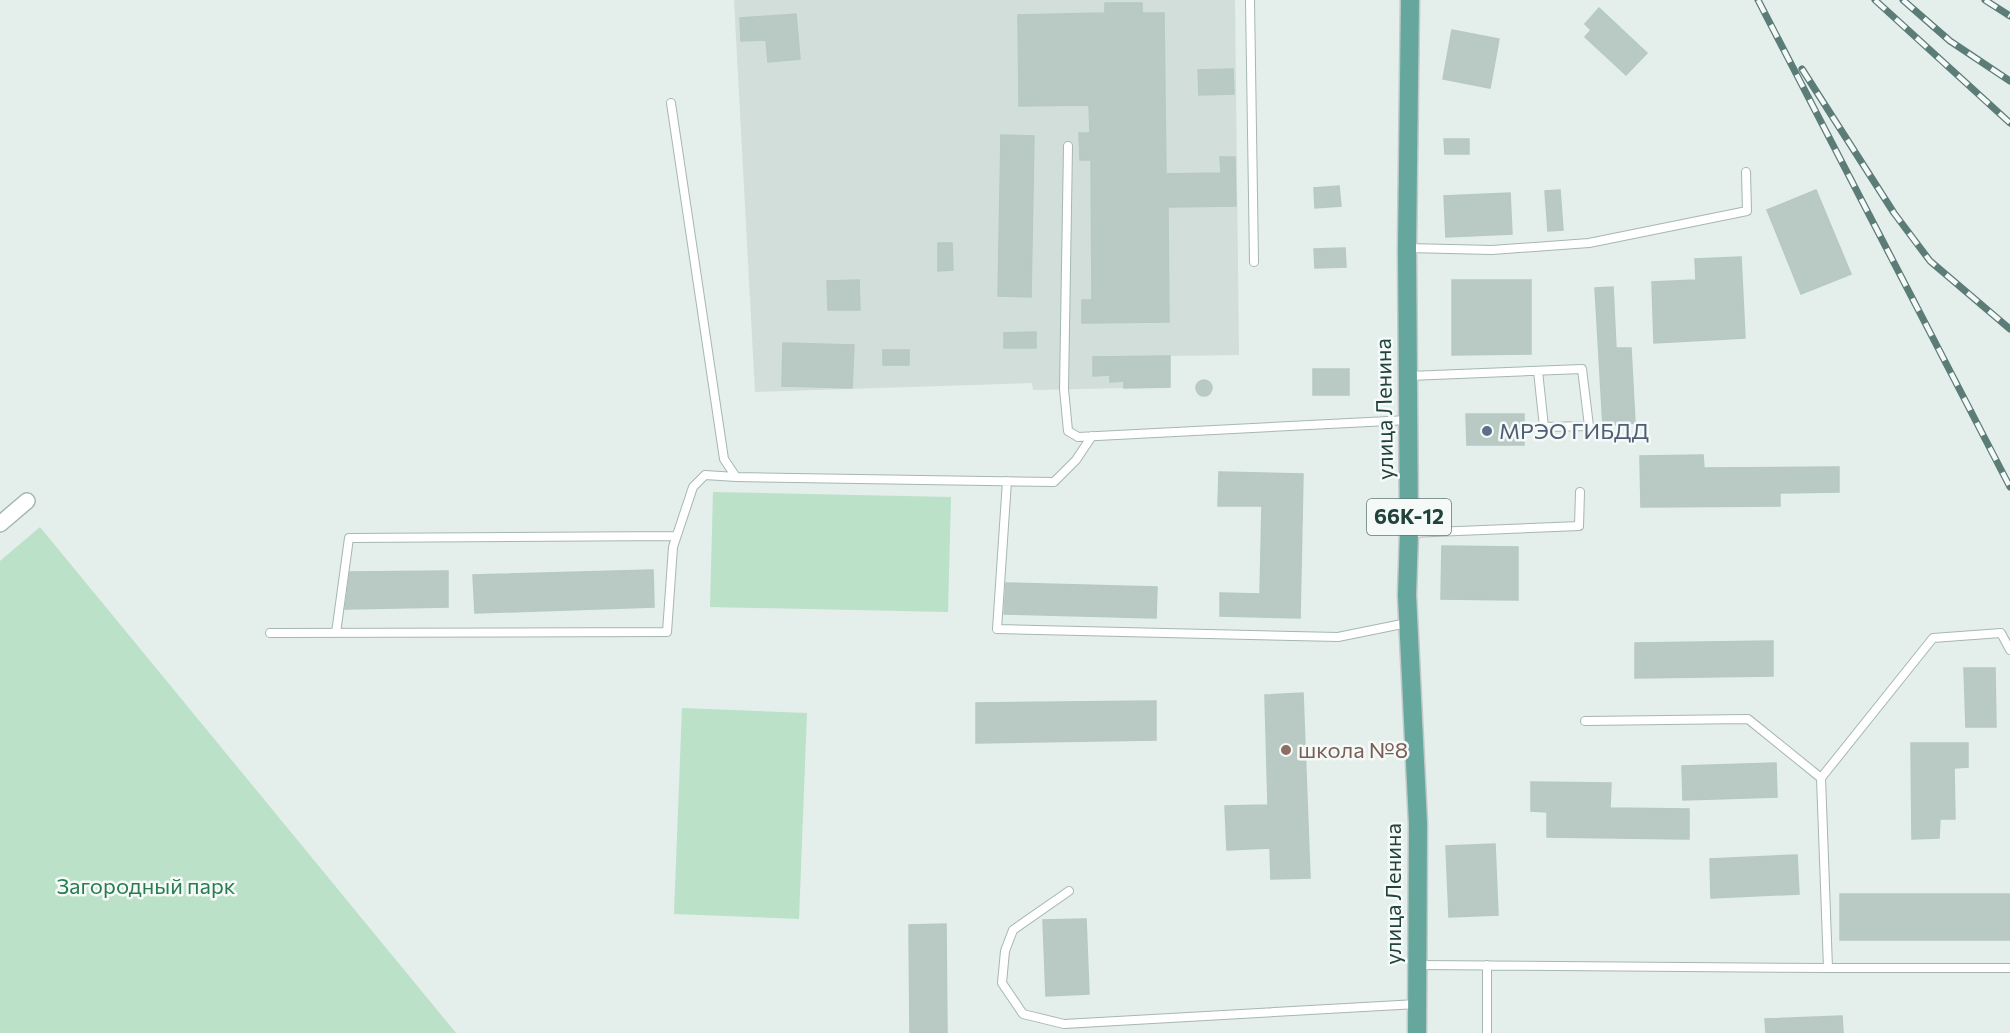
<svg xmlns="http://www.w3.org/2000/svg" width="2010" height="1033" viewBox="0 0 2010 1033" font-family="Commissioner,sans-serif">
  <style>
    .built { fill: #d2deda }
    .green { fill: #bbe1c9 }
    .building { fill: #b9cac4; stroke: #b6c9c3; stroke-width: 1.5 }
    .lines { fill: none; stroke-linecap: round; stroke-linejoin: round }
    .lane-casing { stroke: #a6b7b3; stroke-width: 10 }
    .street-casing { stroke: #a6b7b3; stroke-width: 18 }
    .primary-casing { stroke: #c1cac8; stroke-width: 21 }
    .lane { stroke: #fff; stroke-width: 8 }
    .street { stroke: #fff; stroke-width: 15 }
    .primary { stroke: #65a79c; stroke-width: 18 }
    .rail-casing { stroke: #5c7d77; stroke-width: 7 }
    .rail { stroke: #f5faf8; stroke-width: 4.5; stroke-dasharray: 14; stroke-linecap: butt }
    .service-dot { fill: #5c6f8a; stroke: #f5faf8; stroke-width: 2 }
    .education-dot { fill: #8d6e63; stroke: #f5faf8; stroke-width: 2 }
    .labels { text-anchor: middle; stroke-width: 5; stroke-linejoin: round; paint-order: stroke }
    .shield { fill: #f5faf8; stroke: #617974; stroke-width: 1.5 }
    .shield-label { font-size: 21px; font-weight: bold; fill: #22423c }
    .street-label { font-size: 22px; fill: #22423c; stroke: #f5faf8 }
    .service-label { font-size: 22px; fill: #4e5e75; stroke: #f5faf8; text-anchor: start }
    .education-label { font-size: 22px; fill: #785e54; stroke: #f5faf8; text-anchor: start }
    .park-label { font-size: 22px; fill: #287c50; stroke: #f5faf8 }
  </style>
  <rect width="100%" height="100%" fill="#e4eeeb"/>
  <!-- built -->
  <path class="built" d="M734,0h501l4,355 -69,1v31l-137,3 -1,-7 -277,9z"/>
  <!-- green -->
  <path class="green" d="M713,492l238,5 -3,115 -238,-5z
    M40,527l416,506h-456v-472z
    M682,708l125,5 -8,206 -125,-5z"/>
  <!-- building -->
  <path class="building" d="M1105,3h37v10h22l2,161 55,-1 -1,-16h15l1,49 -68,1 1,115 -87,1v-23h10l-1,-140h-11l-1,-27h11l-1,-28 -70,1 -1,-91 87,-2z
    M1599,8l48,45 -21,22 -41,-38 6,-7 -6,-6z
    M796,14l4,45 -32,3 -2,-22 -25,1 -1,-23z
    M1452,30l47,9 -9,49 -47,-9z
    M1233,69l1,25 -35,1 -1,-25z
    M1001,135l33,1 -3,161 -33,-1z
    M1444,139h25v15h-24z
    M1339,186l2,20 -26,2 -1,-20z
    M1560,190l3,40 -15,1 -3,-40z
    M1816,190l35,84 -50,20 -34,-84z
    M1510,193l2,41 -66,3 -2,-41z
    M938,243h14l1,27 -15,1z
    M1345,248l1,19 -31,1 -1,-19z
    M1741,257l4,81 -91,5 -2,-61 44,-2 -1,-21z
    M859,280l1,30h-32l-1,-29z
    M1452,280h79v74l-79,1z
    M1613,287l3,61h15l4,75 -32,3 -8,-138z
    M1036,332v16h-32v-15z
    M783,343l71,2 -2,43 -70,-2z
    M883,350h26v15h-26z
    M1170,356v31l-46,1v-7l-14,1v-7l-17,1v-19z
    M1313,369h36v26h-36z
    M1196 388a8 8 0 1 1 16 0a8 8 0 1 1-16 0Z
    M1466,414h58v31h-57z
    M1703,455l1,13 135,-1v25l-59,1v13l-139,1 -1,-51z
    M1219,472l84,2 -3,144 -80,-2v-23l40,1 2,-88h-44z
    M1442,546l76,1v53l-77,-1z
    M653,570l1,37 -179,6 -2,-38z
    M448,571v36l-103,2 5,-37z
    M1006,583l151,4 -1,31 -152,-4z
    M1773,641v35l-138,2v-35z
    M1964,668h31l1,59h-30z
    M1303,693l7,185 -39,1 -1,-31 -43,2 -2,-44 43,-1 -3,-110z
    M1156,701v39l-180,3v-40z
    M1911,743h57v24l-14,1 1,51h-15l-1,19 -27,1z
    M1776,763l1,34 -94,3 -1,-34z
    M1531,782l80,1 -1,25 79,1v30l-142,-2v-25l-16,-1z
    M1495,844l3,71 -49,2 -3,-71z
    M1797,855l2,39 -88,4 -1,-39z
    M1840,894h170v46h-170z
    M1086,919l3,75 -43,2 -3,-76z
    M946,924l1,109h-37l-1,-108z
    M1842,1016l1,17h-77l-1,-14z"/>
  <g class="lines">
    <defs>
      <path id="lane" d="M1250,0l4,262
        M671,103l53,356 12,18 318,5 22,-22 16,-24
        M1068,146l-4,243 4,42 10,6 330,-17
        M1407,248l85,2 97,-7 158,-32 -1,-39
        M1409,376l173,-7 7,57 -45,1 -6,-56
        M1007,481l-10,148 341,8 69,-14
        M1409,533l170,-7 1,-34
        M270,633l397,-1 6,-85 20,-60 12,-12 31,2
        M336,633l13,-95 327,-2
        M1585,721l163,-2 73,59
        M1069,891l-56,39 -8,21 -3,32 21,31 41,10 353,-20
        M1418,965l410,3 -7,-190 112,-140 68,-5 9,17
        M1487,965v68
        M1828,968h182"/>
      <path id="street" d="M0,524l27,-23"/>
      <path id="primary" d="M1410,0l-3,248 2,285 -2,62 11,229 -1,209"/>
    </defs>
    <!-- lane casing -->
    <use href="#lane" class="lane-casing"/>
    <!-- street casing -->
    <use href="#street" class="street-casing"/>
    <!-- primary casing -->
    <use href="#primary" class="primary-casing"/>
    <!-- lane -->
    <use href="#lane" class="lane"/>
    <!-- street -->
    <use href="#street" class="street"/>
    <!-- primary -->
    <use href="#primary" class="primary"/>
    <defs>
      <path id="rail" d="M1758,0l252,487
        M1875,0l135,123
        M1903,0l47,41 60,40
        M1985,0l25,16
        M1802,69l92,144 36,48 80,68"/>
    </defs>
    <!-- rail casing -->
    <use href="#rail" class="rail-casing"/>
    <!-- rail -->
    <use href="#rail" class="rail"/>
  </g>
  <!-- markers -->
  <circle class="service-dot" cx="1487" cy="431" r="6"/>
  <circle class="education-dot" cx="1286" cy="750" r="6"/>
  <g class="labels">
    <!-- shield labels -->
    <rect class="shield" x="1367" y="499" width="84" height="36" rx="4.5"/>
    <g class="shield-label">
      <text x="1409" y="524">66К-12</text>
    </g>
    <!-- street labels -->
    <g class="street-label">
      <text transform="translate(1384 409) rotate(-91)" y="8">улица Ленина</text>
      <text transform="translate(1393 894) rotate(-90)" y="8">улица Ленина</text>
    </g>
    <!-- service labels -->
    <g class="service-label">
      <text x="1499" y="439">МРЭО ГИБДД</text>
    </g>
    <!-- education labels -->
    <g class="education-label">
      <text x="1298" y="758">школа №8</text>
    </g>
    <!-- park labels -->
    <g class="park-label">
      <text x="146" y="894">Загородный парк</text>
    </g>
  </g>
</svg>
